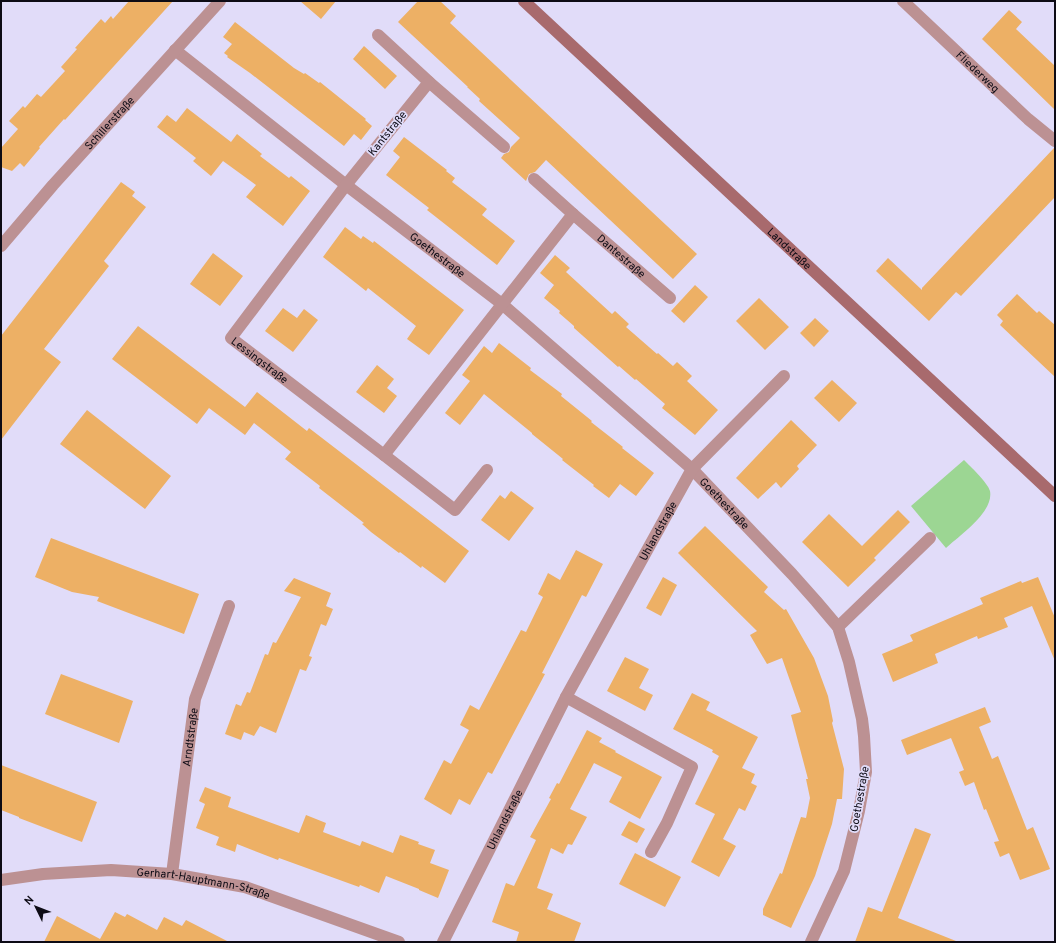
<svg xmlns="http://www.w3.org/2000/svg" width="1056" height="943" viewBox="0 0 1056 943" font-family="Overpass,sans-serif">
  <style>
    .green { fill: #9cd693 }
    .building { fill: #edb065 }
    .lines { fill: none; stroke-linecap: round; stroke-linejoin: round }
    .street { stroke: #bc9193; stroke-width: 12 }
    .secondary { stroke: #a86a6d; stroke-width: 12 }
    .labels { text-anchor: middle; stroke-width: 3.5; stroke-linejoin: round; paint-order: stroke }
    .street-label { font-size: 11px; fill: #0d0b15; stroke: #e1dcf9 }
  </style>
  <rect width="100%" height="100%" fill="#e1dcf9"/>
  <!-- green -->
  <path class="green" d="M964,460c6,6 24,23 26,31 4,21 -30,44 -44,57l-35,-42z"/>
  <!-- building -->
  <path class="building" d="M129,1h44l-108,119 -1,-1 -25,28 1,1 -16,19 -4,-4 -8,8 -11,-4v-19l17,-19 -9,-8 14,-15 2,2 12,-14 4,3 24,-26 -4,-4 16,-18 -2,-1 26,-29 4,4 6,-7 2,3z
    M300,1h36l-15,18z
    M418,1h22l16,15 -6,7 247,231 -24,25 -127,-119 -11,12 -6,2 -3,7 -25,-23 3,-4 5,-2 2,-5 9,-9 -41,-37 1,-2 -13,-12h1l-70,-65z
    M1009,10l13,12 -6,7 39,37v44l-73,-71z
    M235,22l59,46 10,6 1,-1 14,10 1,-1 46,37 -1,1 7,6 -11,14 -7,-6 -10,12 -94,-73 -23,-16 1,-1 -4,-3 8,-9 -9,-7z
    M364,46l33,30 -12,13 -32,-30z
    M187,108l44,34 6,-8 25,20 -2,2 29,22 2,-2 19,15 -27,35 -37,-29 10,-12 -33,-24 -12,15 -18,-15 3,-3 -39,-31 10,-12 9,7z
    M404,137l43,33 -1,1 9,7 -3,4 35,27 -5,6 33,26 -18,24 -70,-55 2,-2 -43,-33 14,-18 -7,-6z
    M1054,148l1,49 -94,99 -5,-4 -27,29 -53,-50 12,-13 34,32v-2z
    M121,182l14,10 -3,4 14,11 -42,54 5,5 -65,83 17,13 -60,78v-104z
    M345,227l16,12 2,-3 10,7 1,-2 90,69 -35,45 -22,-16 9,-13 -48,-38 -2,3 -43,-34z
    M213,253l30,23 -23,30 -30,-22z
    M555,255l15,13 -4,4 46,42 3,-3 14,13 -3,3 31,27 1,-1 15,13 4,-4 15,14 -5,5 31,29 -23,25 -33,-27 3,-4 -29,-25 -1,1 -16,-14 -1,1 -44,-39v-2l-15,-13 1,-2 -16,-13 10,-13 -14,-12z
    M695,285l13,12 -24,26 -13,-12z
    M1017,294l20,19 2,-2 16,14v52l-55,-52 3,-4 -6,-6z
    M759,298l30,29 -24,23 -29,-29z
    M283,308l14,10 7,-9 14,11 -25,32 -28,-21z
    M815,318l14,13 -15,16 -14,-14z
    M138,326l107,81 12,-15 50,39 2,-3 160,123 -24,32 -23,-17 -1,2 -21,-16 -1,1 -28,-21 -9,-8 2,-1 -45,-35 1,-2 -35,-27 6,-7 -37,-29 -9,12 -36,-27 -12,16 -85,-65z
    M499,343l32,25 -1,2 32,24 -1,2 31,25 -1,1 32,25 -1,1 32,25 -18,23 -16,-12 -11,14 -16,-12 1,-1 -32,-25 1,-1 -31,-25v-1l-48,-39 -24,31 -15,-12 25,-32 -8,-6 22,-29 8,7z
    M377,365l17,14 -7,9 10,8 -13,17 -28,-21z
    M832,380l25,23 -18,19 -25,-24z
    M87,410l84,66 -26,33 -85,-65z
    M791,420l26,25 -20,21 2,3 -18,19 -5,-6 -18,17 -22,-21z
    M511,491l23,17 -25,33 -28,-21 19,-25 5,4z
    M898,510l12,12 -36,36 2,2 -28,27 -46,-45 27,-28 33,32z
    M705,526l63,61 -4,5 20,18 2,-1 28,49 14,38 5,25 -1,2 12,46 -2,30h-5l-5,25 -17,52 -24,52 -28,-13v-6l17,-36 2,1 19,-57 5,1 4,-20 -4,-19h2l-17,-64 10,-3 -19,-54 -15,6 -17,-29 7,-4 -79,-78z
    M51,538l148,56 -15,40 -87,-33 2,-4 -27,-5 -37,-15z
    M576,550l27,14 -17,33 -4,-2 -40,78 3,1 -53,100 -4,-2 -18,33 -11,-6 -8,16 -27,-16 20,-39 7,4 18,-34 -9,-5 10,-20 9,5 42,-80 5,2 17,-35 -5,-3 10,-21 12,7z
    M663,577l14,8 -16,31 -15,-8z
    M1038,577l17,41v43l-23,-55 -28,12 4,9 -30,12 -1,-3 -42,18 3,9 -45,19 -11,-28 31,-13 -3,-6 73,-31 -3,-6 41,-17 1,2z
    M294,578l37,15 -5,13 7,3 -7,17 -5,-2 -12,32 3,1 -6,14 -6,-2 -24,64 -16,-7 -6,10 -10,-4 -3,8 -16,-6 11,-30 5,2 6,-14 3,1 15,-39 3,1 5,-13 3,1 25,-46 -17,-6z
    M625,657l24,12 -10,19 14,7 -8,16 -38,-20z
    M61,674l72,27 -14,42 -74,-29z
    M692,693l18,9 -4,8 52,27 -16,31 13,6 -4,9 6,3 -12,25 -6,-3 -16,31 13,7 -17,31 -28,-15 24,-48 -20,-10 24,-48 -7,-4 1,-2 -40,-21z
    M985,707l6,15 -12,5 13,32 6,-3 29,74 6,-3 17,42 -30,11 -11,-27 -9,4 -6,-15 5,-1 -13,-32 -2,1 -10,-28 -9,4 -6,-14 5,-2 -13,-32 -44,17 -6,-15z
    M587,730l15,8 -3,4 17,9 -1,1 47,25 -22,42 -31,-17 13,-25 -28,-14 -24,46 17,8 -15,28 -4,-1 -5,10 -12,-6 -14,40 16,6 -6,15 34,14 -7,19h-58l3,-10 -27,-10 14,-39 8,3 22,-46 -6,-3 21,-38 -2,-1 8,-15 2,1z
    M1,765l96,37 -15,40 -63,-24v-1l-18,-7z
    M205,787l26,10 -3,10 71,26 7,-18 20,8 -3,9 37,14 2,-5 31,12 7,-18 19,7 -1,2 17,6 -5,13 19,7 -11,28 -19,-8v-1l-33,-13 -7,17 -19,-8 -1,2 -80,-29 -1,2 -41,-16 -2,8 -19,-7 3,-8 -23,-9 9,-24 -6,-3z
    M629,821l16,8 -8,14 -16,-8z
    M915,828l16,6 -33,84 58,23v1h-101l13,-35 14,5z
    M635,853l46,24 -16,30 -46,-23z
    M115,912l10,5 2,-3 30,16 7,-13 18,9 4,-6 43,22h-185l13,-26 43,23z"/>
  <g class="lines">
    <!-- street -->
    <g class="street">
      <path id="s1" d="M903,1l125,118 27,22"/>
      <path d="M378,35l51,47 75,65"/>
      <path id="s2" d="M175,50l171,135 156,119 190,165 100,105 24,27 22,26 11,35 13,57 2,17 2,36 -7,39 -15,60 -33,71"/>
      <path id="s3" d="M429,82l-83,103 -115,153 153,117 189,-241 -39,-35"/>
      <path id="s4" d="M573,214l97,84"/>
      <path id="s5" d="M1,246l52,-61 167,-184"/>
      <path d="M384,455l71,55 32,-40"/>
      <path d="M838,627l92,-89"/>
      <path d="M566,697l126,70 -25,56 -16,29"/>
      <path id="s6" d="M172,874l23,-175 34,-93"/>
      <path id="s7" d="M1,880l42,-6 68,-4 61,4 73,13 154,55"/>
      <path id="s8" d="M443,942l123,-245 126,-228 92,-93"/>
    </g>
    <!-- secondary -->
    <path class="secondary" id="s9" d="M524,1l531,495"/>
  </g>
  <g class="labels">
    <!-- street labels -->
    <g class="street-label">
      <text dy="4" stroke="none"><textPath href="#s1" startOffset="103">Fliederweg</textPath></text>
      <text dy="4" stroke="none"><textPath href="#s5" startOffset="164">Schillerstraße</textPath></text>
      <text transform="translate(387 133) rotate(-51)" y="4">Kantstraße</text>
      <text dy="4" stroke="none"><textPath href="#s9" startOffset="363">Landstraße</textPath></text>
      <text dy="4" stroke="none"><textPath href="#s2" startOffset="333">Goethestraße</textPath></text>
      <text dy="4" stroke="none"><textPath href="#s4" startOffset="64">Dantestraße</textPath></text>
      <text dy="4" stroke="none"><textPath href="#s3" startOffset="360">Lessingstraße</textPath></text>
      <text dy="4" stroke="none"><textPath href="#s2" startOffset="713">Goethestraße</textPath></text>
      <text dy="4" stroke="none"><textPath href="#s8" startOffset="464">Uhlandstraße</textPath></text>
      <text dy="4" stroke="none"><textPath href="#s6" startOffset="138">Arndtstraße</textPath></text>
      <text transform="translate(859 799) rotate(-80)" y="4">Goethestraße</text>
      <text dy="4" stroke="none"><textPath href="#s8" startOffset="137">Uhlandstraße</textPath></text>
      <text dy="4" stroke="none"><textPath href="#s7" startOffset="204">Gerhart-Hauptmann-Straße</textPath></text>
    </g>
  </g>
  <!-- border -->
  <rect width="1056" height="943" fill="none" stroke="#0d0b15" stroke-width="4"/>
  <!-- north arrow -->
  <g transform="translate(36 907) rotate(313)" stroke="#e1dcf9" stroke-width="3" paint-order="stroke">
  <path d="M0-3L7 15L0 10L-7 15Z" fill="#0d0b15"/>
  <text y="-6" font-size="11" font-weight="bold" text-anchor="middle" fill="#0d0b15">N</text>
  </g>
</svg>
